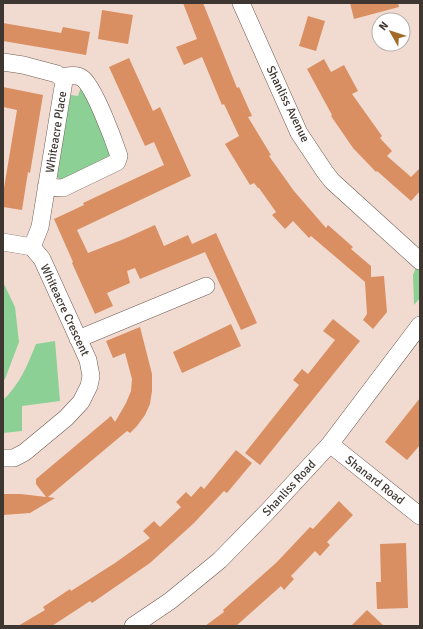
<svg xmlns="http://www.w3.org/2000/svg" width="423" height="629" viewBox="0 0 423 629" font-family="Signika,sans-serif">
  <style>
    .green { fill: #8cd096 }
    .building { fill: #d98f62 }
    .lines { fill: none; stroke-linecap: round; stroke-linejoin: round }
    .street-casing { stroke: #6e5b52; stroke-width: 18 }
    .street { stroke: #fff; stroke-width: 17 }
    .labels { text-anchor: middle; stroke-width: 3; stroke-linejoin: round; paint-order: stroke }
    .street-label { font-size: 12px; fill: #3e3631; stroke: #fff }
  </style>
  <rect width="100%" height="100%" fill="#f1dbd0"/>
  <!-- green -->
  <path class="green" d="M81,87l32,67 -50,27 -6,-4 -2,-8 16,-74 7,1z
    M416,267l4,5v26l-6,7 -1,-30z
    M3,282l12,25 4,35 -14,37 -2,2z
    M55,341l5,60 -38,5v25l-19,2v-33c17,-16 24,-34 33,-56z"/>
  <!-- building -->
  <path class="building" d="M183,3h20l34,85 2,-1 13,29 -4,1 23,38 -2,1 25,35 32,37 2,-3 25,22 -2,2 20,17v11l13,-1 3,36 -14,17 -10,-9 4,-6 -2,-32 -54,-46 -2,2 -16,-17 -8,8 -13,-14 4,-3 -17,-24h-1l-4,-5 -4,2 -25,-41 14,-8 -15,-32 -2,1 -20,-48 -18,8 -8,-18 21,-8z
    M350,3h48l1,4 -45,12z
    M102,10l31,5 -5,29 -30,-5z
    M308,16l17,5 -9,30 -17,-5z
    M3,23l58,10 2,-6 27,5 -4,23 -83,-14z
    M129,58l24,53 7,-4 31,69 -114,54 11,23 36,-14 31,-14 9,21 24,-11 4,9 24,-11 41,90 -16,7 -36,-78 -65,27 -5,-11 -8,3 3,12 -23,10 6,13 -18,8 -23,-51 1,-1 -19,-43 30,-14 -1,-2 81,-38 -10,-23 -9,4 -36,-79z
    M324,59l7,13 13,-7 14,26 -6,3 30,42 -2,2 12,13 -5,5 24,21 9,-9v23l-9,10 -34,-30 -1,1 -23,-24 -22,-32 1,-1 -25,-46z
    M3,87l40,8 -13,78 -2,-1 -6,38 -19,-3v-13l14,-84 -14,-3z
    M333,319l27,22 -100,124 -15,-12 54,-68 -6,-5 9,-11 6,5 27,-34 -12,-9z
    M231,324l10,22 -59,27 -9,-21z
    M140,327l12,47v17l-2,13 -5,11 -8,11 -7,7 -3,-2 -79,66 7,1 -25,15 -27,2v-21h18l25,3 -10,-13v-5l75,-63 4,6 11,-19 5,-12 1,-12 -7,-26 -12,5 -7,-17z
    M420,398v47l-13,15 -22,-18z
    M236,450l16,13 -25,30 -3,-2 -30,32 -44,40 -58,40 -2,-2 -38,25h-34l27,-16 -2,-3 27,-18 1,2 44,-28 35,-25 -7,-7 11,-10 6,6 21,-20 -5,-5 10,-10 5,5 10,-11 3,3z
    M339,501l14,14 -26,27 3,3 -10,11 -5,-5 -24,25 3,3 -10,11 -3,-4 -45,40h-31l19,-14 -1,-2 54,-48 33,-35 3,2z
    M406,543l2,65 -31,1 -1,-27h5l-1,-38z
    M367,610l17,16h-33z"/>
  <g class="lines">
    <defs>
      <path id="street" d="M241,3l58,130 26,39 7,9 88,80
        M3,62l20,3 34,9 7,7 -24,146 -8,20
        M46,187l17,1 54,-26 2,-6c-5,-15 -25,-70 -37,-78 -6,-4 -14,-2 -21,-1
        M3,242l29,5 10,12 46,101 3,16 -2,10 -8,16 -15,16 -41,34 -11,6h-11
        M78,339l128,-53
        M330,444l90,72
        M133,626l37,-25 50,-41 47,-48 63,-68 90,-119"/>
    </defs>
    <!-- street casing -->
    <use href="#street" class="street-casing"/>
    <!-- street -->
    <use href="#street" class="street"/>
  </g>
  <g class="labels">
    <!-- street labels -->
    <g class="street-label">
      <text transform="translate(288 104) rotate(64)" y="4">Shanliss Avenue</text>
      <text transform="translate(56 132) rotate(-81)" y="4">Whiteacre Place</text>
      <text transform="translate(65 310) rotate(65)" y="4">Whiteacre Crescent</text>
      <text transform="translate(375 480) rotate(38)" y="4">Shanard Road</text>
      <text transform="translate(289 488) rotate(-47)" y="4">Shanliss Road</text>
    </g>
  </g>
  <!-- border -->
  <rect width="423" height="629" fill="none" stroke="#3e3631" stroke-width="8"/>
  <!-- north arrow -->
  <g transform="translate(391 32) rotate(309)"><circle r="19" fill="#ffffff" stroke="#b2afad"/>
  <path d="M0-3L7 15L0 10L-7 15Z" fill="#a26c26"/>
  <text y="-6" font-size="11" font-weight="bold" text-anchor="middle" fill="#3e3631">N</text>
  </g>
</svg>
